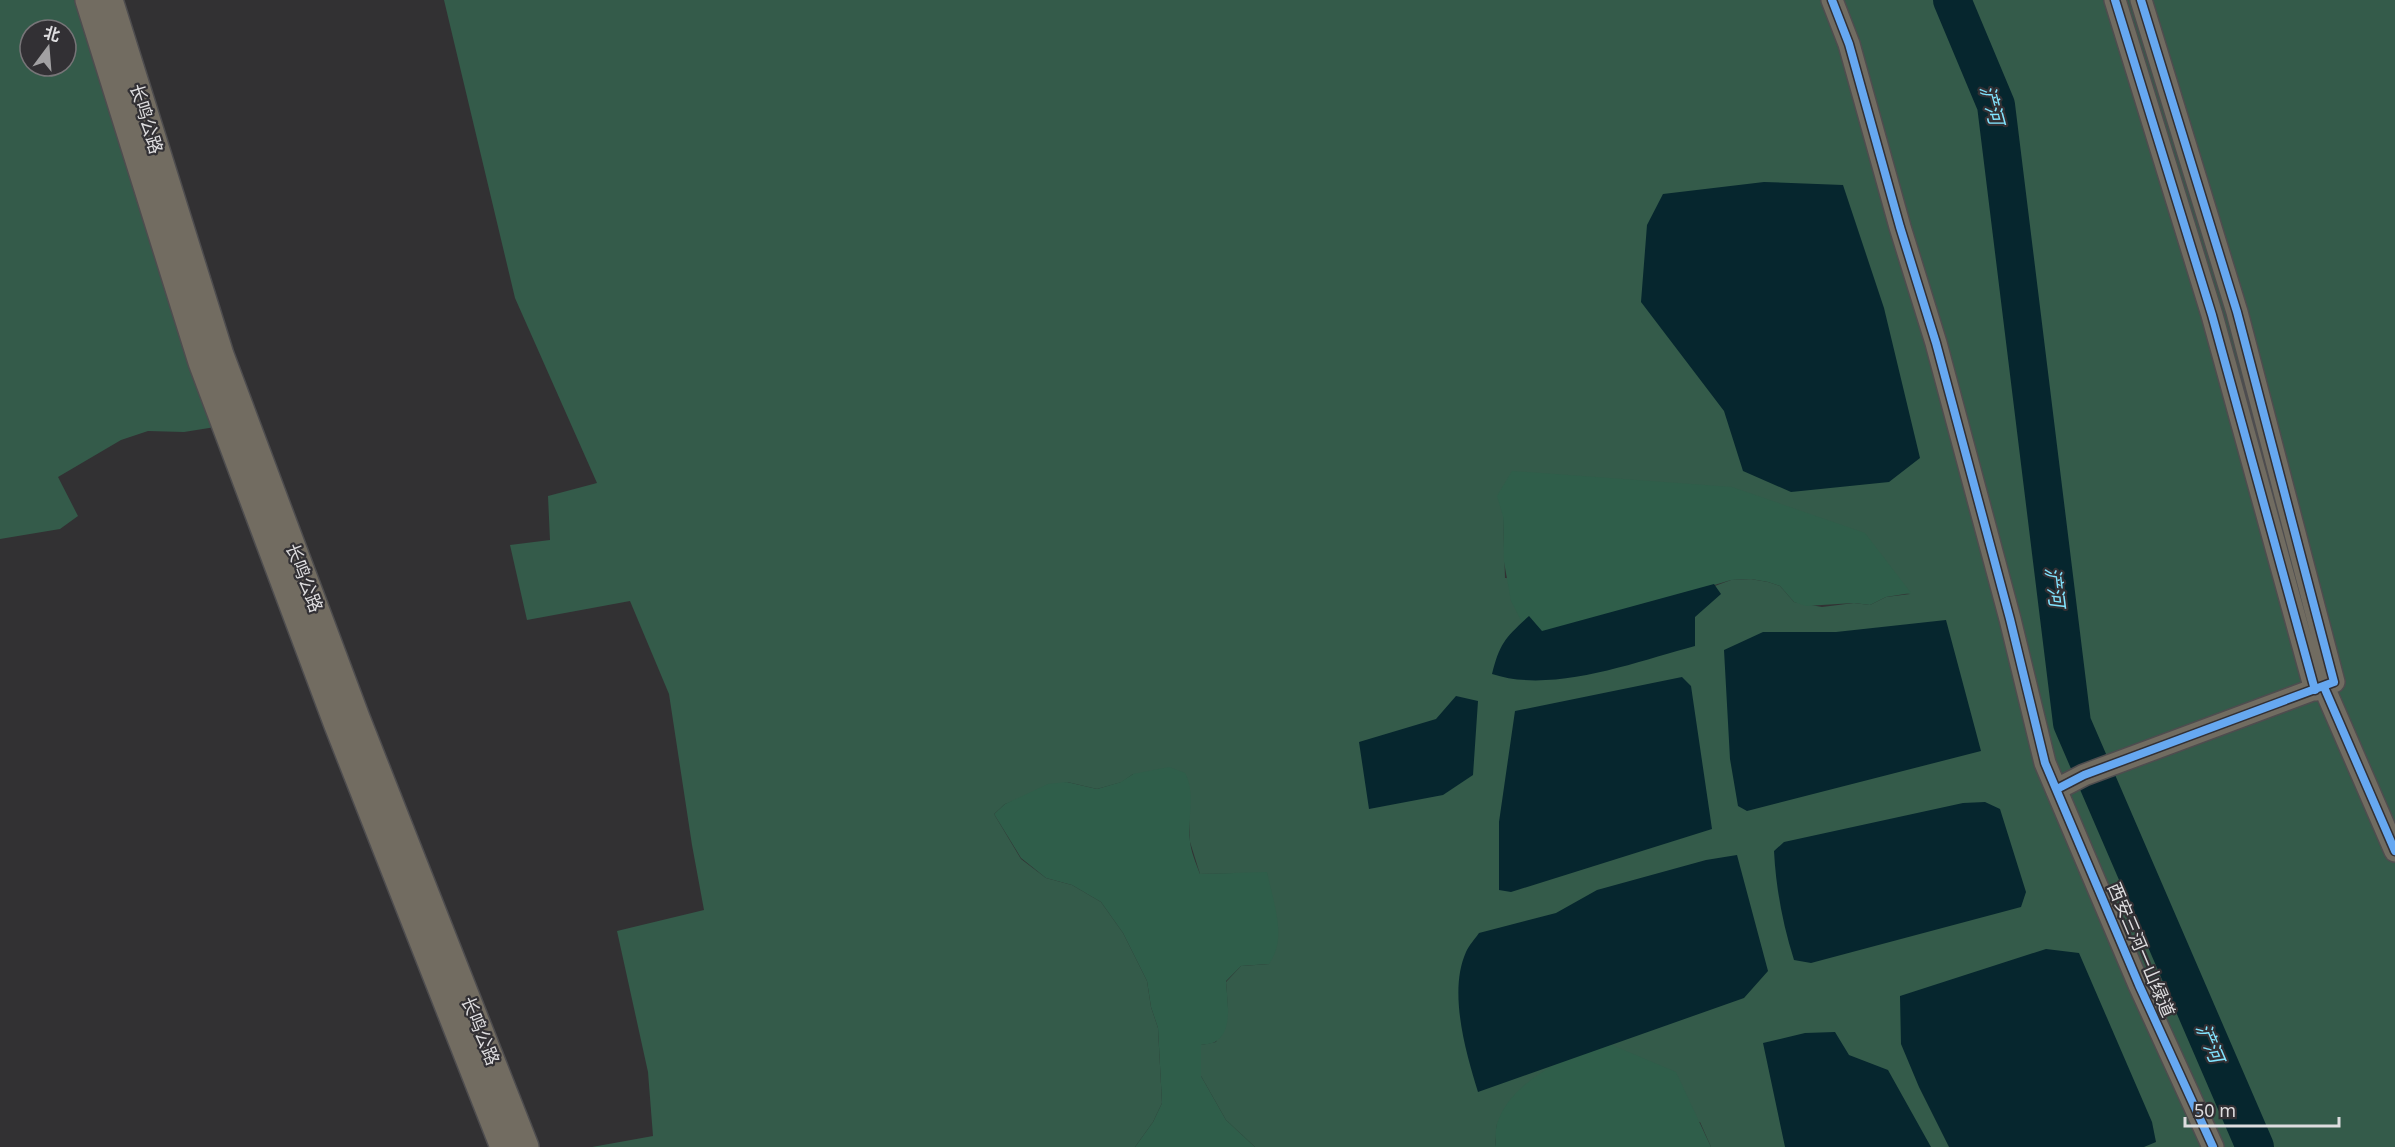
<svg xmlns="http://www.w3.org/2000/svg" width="2395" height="1147" viewBox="0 0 2395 1147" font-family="'Noto Sans','Noto Sans SC',sans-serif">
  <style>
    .green { fill: #345b4a; fill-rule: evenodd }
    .forest { fill: #2f5e4a }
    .water { fill: #06262e }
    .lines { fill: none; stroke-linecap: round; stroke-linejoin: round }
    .river { stroke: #06262e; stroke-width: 38 }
    .minor-casing { stroke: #4e4d4f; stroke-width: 24 }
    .major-casing { stroke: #4e4d4f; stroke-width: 30 }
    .minor { stroke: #716c61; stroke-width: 21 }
    .major { stroke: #726c61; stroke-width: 27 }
    .cycleway-casing { stroke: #323034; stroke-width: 11 }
    .cycleway { stroke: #66a8f1; stroke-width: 8 }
    .labels { text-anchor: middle; stroke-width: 4.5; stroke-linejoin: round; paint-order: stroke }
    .street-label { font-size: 18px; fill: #dedddf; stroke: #323034 }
    .water-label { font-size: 20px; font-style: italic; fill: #82e3fe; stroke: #323034 }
  </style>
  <rect width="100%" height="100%" fill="#323133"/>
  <!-- green -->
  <path class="green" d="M0,0h98l136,424 -50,8 -36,-1 -27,9 -63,37 20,39 -18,13 -60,10zM30,30h36v36h-36z
    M444,0h1951v1147h-684l-11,-25 -203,2 -2,23h-240l-29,-27 -25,-44v-31l15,-3 12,-33 -2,-27 15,-16 28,-2 -2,-91 -67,1 -10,-32 -1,-22 -56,-46 -11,8 -25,7 -30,-7 -62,22 -11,10 27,45 25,19 26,7 29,17 22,31 24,48 4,26 7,21 4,75 -9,19 -18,25h-543l61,-11 -5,-64 -31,-141 87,-21 -12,-65 -23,-151 -39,-93 -103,19 -17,-75 40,-5 -2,-44 49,-13 -82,-185zM1503,516l407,78 -24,3 -16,8 -16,-2 -32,4 -28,-5 -14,-16 -12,-4 -17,-3 -20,1 -19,7 -207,-9z"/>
  <!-- forest -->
  <path class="forest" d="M1512,471l220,16 133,46 46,60 -25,4 -16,8 -16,-2 -48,3 -12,-4 -14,-16 -12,-4 -17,-3 -20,1 -186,56 -22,-12 -12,-23 -7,-39 -1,-46 -6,-20z
    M1169,767l16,6c11,20 2,45 5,68 1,11 6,22 10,33l67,-2c6,30 21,66 2,92l-28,2 -15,15c1,18 8,50 -11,61 -4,2 -10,2 -14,3v31l25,44 29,27h-120l18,-25 9,-19 -4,-75 -7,-21 -4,-26 -24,-48 -22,-31 -29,-17 -26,-7 -25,-20 -27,-44 11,-10 43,-20 19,-2 30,7 24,-7 12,-8z
    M1600,1040l76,32 35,75h-216c1,-7 0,-16 2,-23 14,-44 67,-63 103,-84z"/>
  <!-- water -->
  <path class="water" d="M1764,182l79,3 41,123 36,150 -31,24 -98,10 -48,-21 -19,-60 -83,-109 6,-77 16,-31z
    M1714,584l7,10 -26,23v29c-60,16 -143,48 -203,28 8,-31 13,-36 37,-58l13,15z
    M1946,620l35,131 -234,60 -9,-5 -8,-47 -6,-109 39,-18h73z
    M1682,677l9,9 21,143 -201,63 -12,-2v-68l16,-111z
    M1456,696l22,5 -5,74 -30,20 -74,14 -10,-67 77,-23z
    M1985,802l15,7 26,83 -5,15 -210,56 -17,-3c-11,-35 -18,-71 -20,-109l10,-9 179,-39z
    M1737,855l31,116 -24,27 -266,94c-12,-39 -30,-100 -12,-140 3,-7 9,-13 13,-19l77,-20 41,-23 109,-30z
    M2046,949l33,4 73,169 4,20 -12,5h-195l-30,-60 -18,-43 -1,-48z
    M1835,1032l14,23 39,15 43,77h-146l-22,-104 42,-10z"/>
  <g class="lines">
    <!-- river -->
    <path class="river" d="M1952,0l44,105 76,618 183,424"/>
    <defs>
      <path id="minor" d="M1832,0l17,44 51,183 36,116 74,276 35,144 94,222 74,162
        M2115,0l97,315 103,375
        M2324,687l71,164
        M2057,789l27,-14 250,-93 -97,-370 -96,-312"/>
      <path id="major" d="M89,0l113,362 136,363 166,422
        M109,0l111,355 136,363 169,429"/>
    </defs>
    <!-- minor casing -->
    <use href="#minor" class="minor-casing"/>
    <!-- major casing -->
    <use href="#major" class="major-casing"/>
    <!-- minor -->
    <use href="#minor" class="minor"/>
    <!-- major -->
    <use href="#major" class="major"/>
    <defs>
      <path id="cycleway" d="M1832,0l17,44 51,183 36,116 74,276 35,144 94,222 74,162
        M2115,0l97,315 103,375
        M2324,687l71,164
        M2057,789l27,-14 250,-93 -97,-370 -96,-312"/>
    </defs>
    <!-- cycleway casing -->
    <use href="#cycleway" class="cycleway-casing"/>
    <!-- cycleway -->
    <use href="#cycleway" class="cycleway"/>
  </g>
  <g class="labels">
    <!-- street labels -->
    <g class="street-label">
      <text transform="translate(146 119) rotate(73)" y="6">长鸣公路</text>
      <text transform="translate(304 578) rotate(69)" y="6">长鸣公路</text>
      <text transform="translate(2141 950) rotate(67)" y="6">西安三河一山绿道</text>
      <text transform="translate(480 1031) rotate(68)" y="6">长鸣公路</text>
    </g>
    <!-- water labels -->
    <g class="water-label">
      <text transform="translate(1992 105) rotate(75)" y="7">浐河</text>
      <text transform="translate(2055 587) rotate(83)" y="7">浐河</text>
      <text transform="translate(2210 1043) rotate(67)" y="7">浐河</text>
    </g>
  </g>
  <!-- north arrow -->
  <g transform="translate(48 48) rotate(16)"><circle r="28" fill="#323034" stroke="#777578" stroke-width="1.5"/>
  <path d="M0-4.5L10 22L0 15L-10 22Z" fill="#a2a1a3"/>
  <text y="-9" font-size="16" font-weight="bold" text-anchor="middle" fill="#dedddf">北</text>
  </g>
  <!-- scale -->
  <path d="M2185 1117v9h154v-9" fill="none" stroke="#dedddf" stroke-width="3"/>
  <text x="2194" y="1117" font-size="18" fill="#dedddf" stroke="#323034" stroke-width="4.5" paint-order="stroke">50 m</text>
</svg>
